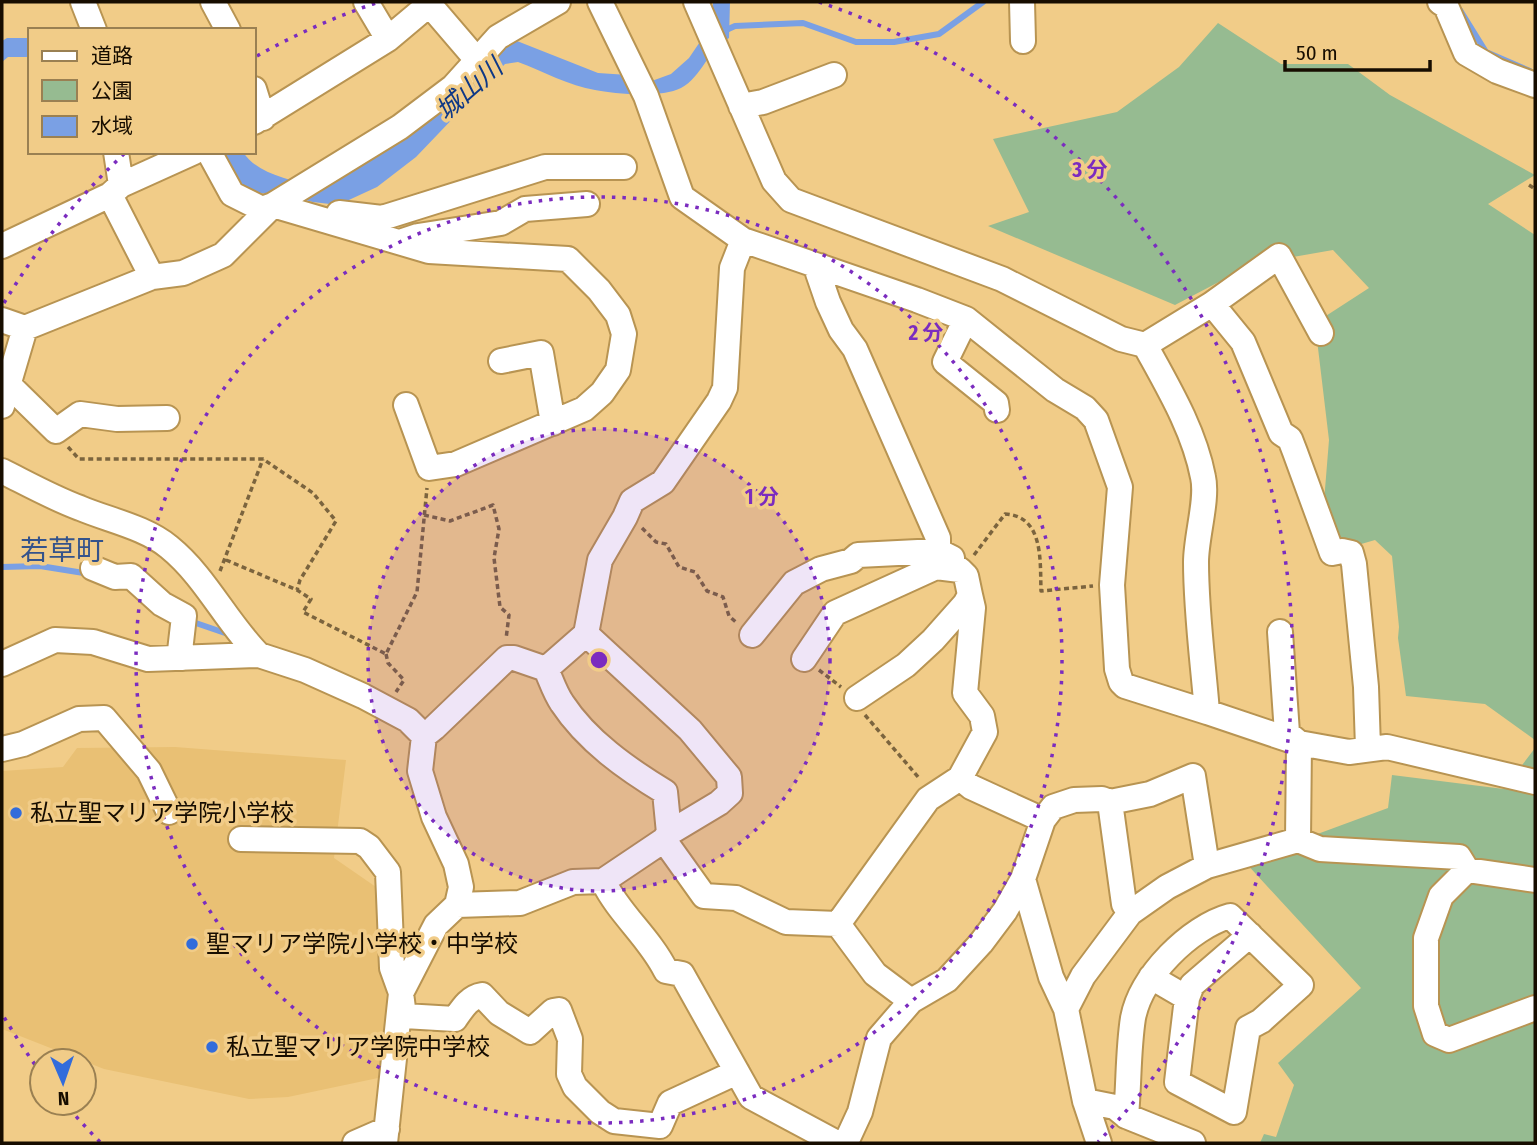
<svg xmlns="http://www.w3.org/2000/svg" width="1537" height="1145" viewBox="0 0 1537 1145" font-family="'Fira Sans Condensed','Noto Sans JP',sans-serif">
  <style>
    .built { fill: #e9c074 }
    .green { fill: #96bb91 }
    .water { fill: #7aa0e4 }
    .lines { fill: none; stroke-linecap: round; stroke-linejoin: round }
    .stream { stroke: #7aa0e4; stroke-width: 6 }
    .minor-casing { stroke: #b89452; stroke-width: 28 }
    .path { stroke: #7b643e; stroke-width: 3.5; stroke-dasharray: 5 3.5; stroke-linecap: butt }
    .minor { stroke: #fff; stroke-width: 24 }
    .ring { fill: none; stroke: #7b2cbf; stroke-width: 3.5; stroke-dasharray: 3.5 7 }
    .poi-dot { fill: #326cdb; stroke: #f1cc88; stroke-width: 2.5 }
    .labels { text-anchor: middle; stroke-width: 7; stroke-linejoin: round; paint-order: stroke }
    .poi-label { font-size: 24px; fill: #170d00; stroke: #f1cc88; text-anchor: start }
    .water-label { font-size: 26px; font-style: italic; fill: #0e3886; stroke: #f1cc88 }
    .quarter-label { font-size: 28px; fill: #34538b; stroke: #f1cc88 }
    .centre { fill: #7b2cbf; stroke: #f1cc88; stroke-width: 3.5 }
    .ring-label { font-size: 21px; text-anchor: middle; font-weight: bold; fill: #7b2cbf; stroke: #f1cc88; stroke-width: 7; stroke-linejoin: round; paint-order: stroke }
  </style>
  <rect width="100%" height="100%" fill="#f1cc88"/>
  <!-- built -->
  <path class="built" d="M175,747l171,13 -12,98 42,29 11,115 -9,76 -90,19 -39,2 -145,-30 -102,-40v-258l61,-4 14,-19z"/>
  <!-- green -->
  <path class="green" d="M1218,23l63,41h67l42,31 145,80 -47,29 47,31v505l-50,-36 -79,-8 -8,-58 1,-11 -7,-71 -17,-16 -38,11 -14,-37 6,-74 -14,-117 54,-35 -36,-38 -80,14 -78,41 -187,-79 41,-14 -36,-73 124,-27 62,-45z
    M1535,748v395h-275l4,-9 12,3 18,-52 -16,-22 83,-75 -117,-127 144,-53 4,-33 112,14z"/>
  <!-- water -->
  <path class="water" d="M713,2h17l-1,36c-21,11 -27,39 -48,50 -19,10 -66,6 -86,2 -25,-4 -53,-19 -77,-28l-13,2 -89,93 -39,30 -39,18 -25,-3 -33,-8 -29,-1 -12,-8 -18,-33h22c14,22 46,27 70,35l199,-152 5,6 81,32 30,2 21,7 22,-8 18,-16 23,-34z
    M7,38h23v19h-22l-6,5v-21z"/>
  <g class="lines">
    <!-- stream -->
    <path class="stream" d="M1460,10l26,42 44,19
      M724,31l11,-5 68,-3 53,19h38l45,-8 44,-32
      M2,567l38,-1 50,8
      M190,621l35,12"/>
    <defs>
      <path id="minor" d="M83,2l11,28
        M213,2l15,28
        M366,2l22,37
        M600,2l46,94 36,101 61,43 174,60 49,19 89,71 30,18 11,12 24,67 -8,98 5,84 4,13 4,4 82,26
        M696,2l78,179 17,19 211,79 119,60 24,6c23,42 49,85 58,132 5,22 -7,60 -7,85 0,50 7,100 11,150l92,31 -1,97 -91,26 -40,21 -37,26 -47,63 -17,33
        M1022,2l1,39
        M1440,2l6,4 20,47 31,18 38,14
        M429,4l48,56
        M254,89l9,29
        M741,106l22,-4 71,-27
        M254,122l134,-83 44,-37
        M116,152l5,33
        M209,152l23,42 30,15 11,-4 156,46 139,8 31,31 19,25 6,19 -6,36 -16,23 -18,16 -128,55 -27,4 -23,-63
        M110,195l42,82
        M339,213l43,5 163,-51h79
        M400,242l18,-6 83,-13 24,-14 62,-5
        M2,246l108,-51 11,-10 73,-33
        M820,266l-2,7 10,29 13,28 14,19 83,189v13
        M1212,304l67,-48 42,77
        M966,319l-21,43 51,41 1,7
        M2,320l23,8 127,-51 31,-4 40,-18 50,-50 127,-78 53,-40 45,-50 60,-35
        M1145,345l67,-41 31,38 38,91 9,6 5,13 37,101 10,-2 9,2 3,11 12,123 2,61
        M501,361l40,-8 12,70
        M8,384l48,47 24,-17 37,5 50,-1
        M2,406l23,-78
        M2,471c26,13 51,27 78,37 28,12 65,19 89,39 37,30 57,75 90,108
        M93,568l22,9 16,-1 31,28 22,12 -4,35 3,7
        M1280,632l7,101 12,10 50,9 38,-5 148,35
        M752,635l42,-52 27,-14 30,-8 7,-6 80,-4 14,7
        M804,659l31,-46 101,-46 24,3 6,6 4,19 -5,9 -32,36 -27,25 -49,33
        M2,664l53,-24 38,2 55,17 111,-4 46,15 58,26 45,24 16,16 -4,35 14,46 22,47 5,23 -4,18 -21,20 -35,68 -16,150
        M546,669l40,-35
        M424,736l10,-8 73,-70h7l32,11c5,11 9,24 16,34 25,38 65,66 103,89l4,41
        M2,749l21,-5 56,-25 25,-1 45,53 20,41
        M960,778l11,9 72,33
        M1110,802l14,102 6,9
        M241,839l119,2 9,6 19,25 4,96 9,25 3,23 51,3c7,-10 14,-22 27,-24l17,18 31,19 23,-21 6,-1 11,29 -1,35 6,13 25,25 14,9 46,5 10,-23 67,-31
        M664,840l40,56 32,2 50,24 52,2 90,-125 32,-21 25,-46 -3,-16 -17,-23 8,-85 -3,-13
        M1298,840l22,9 139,8 8,13 68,10
        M1467,870l-26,26 -15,42v68l9,28 14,6 86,-32
        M603,881c16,33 47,57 63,90l16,3 69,123 86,46
        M457,905l63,-2 53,-21 30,-1 61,-41 5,-7 50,-30 11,-10 -1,-16 -39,-47 -104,-96 14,-74 25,-43 7,-16 31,-19 56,-81 6,-13 7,-120 11,-28
        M838,924l37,50 36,27
        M1151,977l36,21 5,-13 58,-50
        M1085,1101l30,6 11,9 67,27
        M1126,1116c3,-32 2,-66 7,-98 8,-42 57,-91 97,-102l71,69 -40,36 -13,7 -14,84 -57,-30 10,-84
        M355,1143l32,-14
        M842,1143l6,-5 12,-26 19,-74 32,-37 36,-21 34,-37 24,-32 18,-32
        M1099,1143l-14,-42 -19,-92 -15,-32 -28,-98 20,-59 10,-13 21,-7 28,-1 8,3 40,-8 43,-18 14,90"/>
    </defs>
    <!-- minor casing -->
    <use href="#minor" class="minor-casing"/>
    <!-- path -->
    <path class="path" d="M1529,185l6,4
      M68,447l11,12h184l50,34 23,28 -36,59 -3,10
      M424,515l26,6 43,-16 6,24 -5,29 6,49 9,8 -3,24
      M642,528l14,14 10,2 13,23 16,5 12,19 16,6 6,19 8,7
      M974,555l31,-41c39,2 35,47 36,77l52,-5
      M226,560l71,30 14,9 -8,13 83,42 31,-62 10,-104
      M220,571l43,-112
      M386,654l2,9 16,17 -8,12
      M819,670l22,17
      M865,715l54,63"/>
    <!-- minor -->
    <use href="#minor" class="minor"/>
  </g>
  <!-- distance rings -->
  <circle cx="599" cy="660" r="231" fill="#7b2cbf" fill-opacity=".12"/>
  <g class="ring">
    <circle cx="599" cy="660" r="231"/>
    <circle cx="599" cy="660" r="463"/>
    <path d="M100 1142A694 694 0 0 1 67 1106M41 1073A694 694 0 0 1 4 1017M4 303A694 694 0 0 1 126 152M257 56A694 694 0 0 1 379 2M819 2A694 694 0 0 1 1098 1142"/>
  </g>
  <!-- markers -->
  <g class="poi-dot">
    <circle cx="16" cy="813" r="7"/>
    <circle cx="192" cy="944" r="7"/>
    <circle cx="212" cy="1047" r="7"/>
  </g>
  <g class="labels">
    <!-- poi labels -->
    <g class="poi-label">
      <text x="30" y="821">私立聖マリア学院小学校</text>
      <text x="206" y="952">聖マリア学院小学校・中学校</text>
      <text x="226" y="1055">私立聖マリア学院中学校</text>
    </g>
    <!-- water labels -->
    <g class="water-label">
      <text transform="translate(469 89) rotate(-41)" y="9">城山川</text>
    </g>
    <!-- quarter labels -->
    <g class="quarter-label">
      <text x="62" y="560">若草町</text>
    </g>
  </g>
  <circle cx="599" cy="660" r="10" class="centre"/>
  <g class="ring-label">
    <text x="1090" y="177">3 分</text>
    <text x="926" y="340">2 分</text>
    <text x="762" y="504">1 分</text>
  </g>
  <!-- border -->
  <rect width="1537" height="1145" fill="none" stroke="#170d00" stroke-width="7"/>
  <!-- legend -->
  <rect x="28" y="28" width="228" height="126" fill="#f1cc88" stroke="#9a8052" stroke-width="2"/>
  <rect x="42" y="51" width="35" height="10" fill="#ffffff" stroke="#9a8052" stroke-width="2"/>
  <text x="91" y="63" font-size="21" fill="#170d00">道路</text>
  <rect x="42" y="80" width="35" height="21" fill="#96bb91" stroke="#9a8052" stroke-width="2"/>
  <text x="91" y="98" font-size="21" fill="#170d00">公園</text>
  <rect x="42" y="116" width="35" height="21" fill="#7aa0e4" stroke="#9a8052" stroke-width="2"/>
  <text x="91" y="133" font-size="21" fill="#170d00">水域</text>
  <!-- north arrow -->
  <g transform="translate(63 1082) rotate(178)"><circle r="33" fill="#f1cc88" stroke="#9a8052" stroke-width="2"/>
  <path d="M0-5L12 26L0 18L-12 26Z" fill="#326cdb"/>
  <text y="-10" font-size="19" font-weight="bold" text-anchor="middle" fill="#170d00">N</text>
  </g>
  <!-- scale -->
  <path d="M1285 60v10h145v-10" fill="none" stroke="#170d00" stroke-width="3.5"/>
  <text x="1296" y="60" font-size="21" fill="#170d00" stroke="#f1cc88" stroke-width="5" paint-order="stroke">50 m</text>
</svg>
